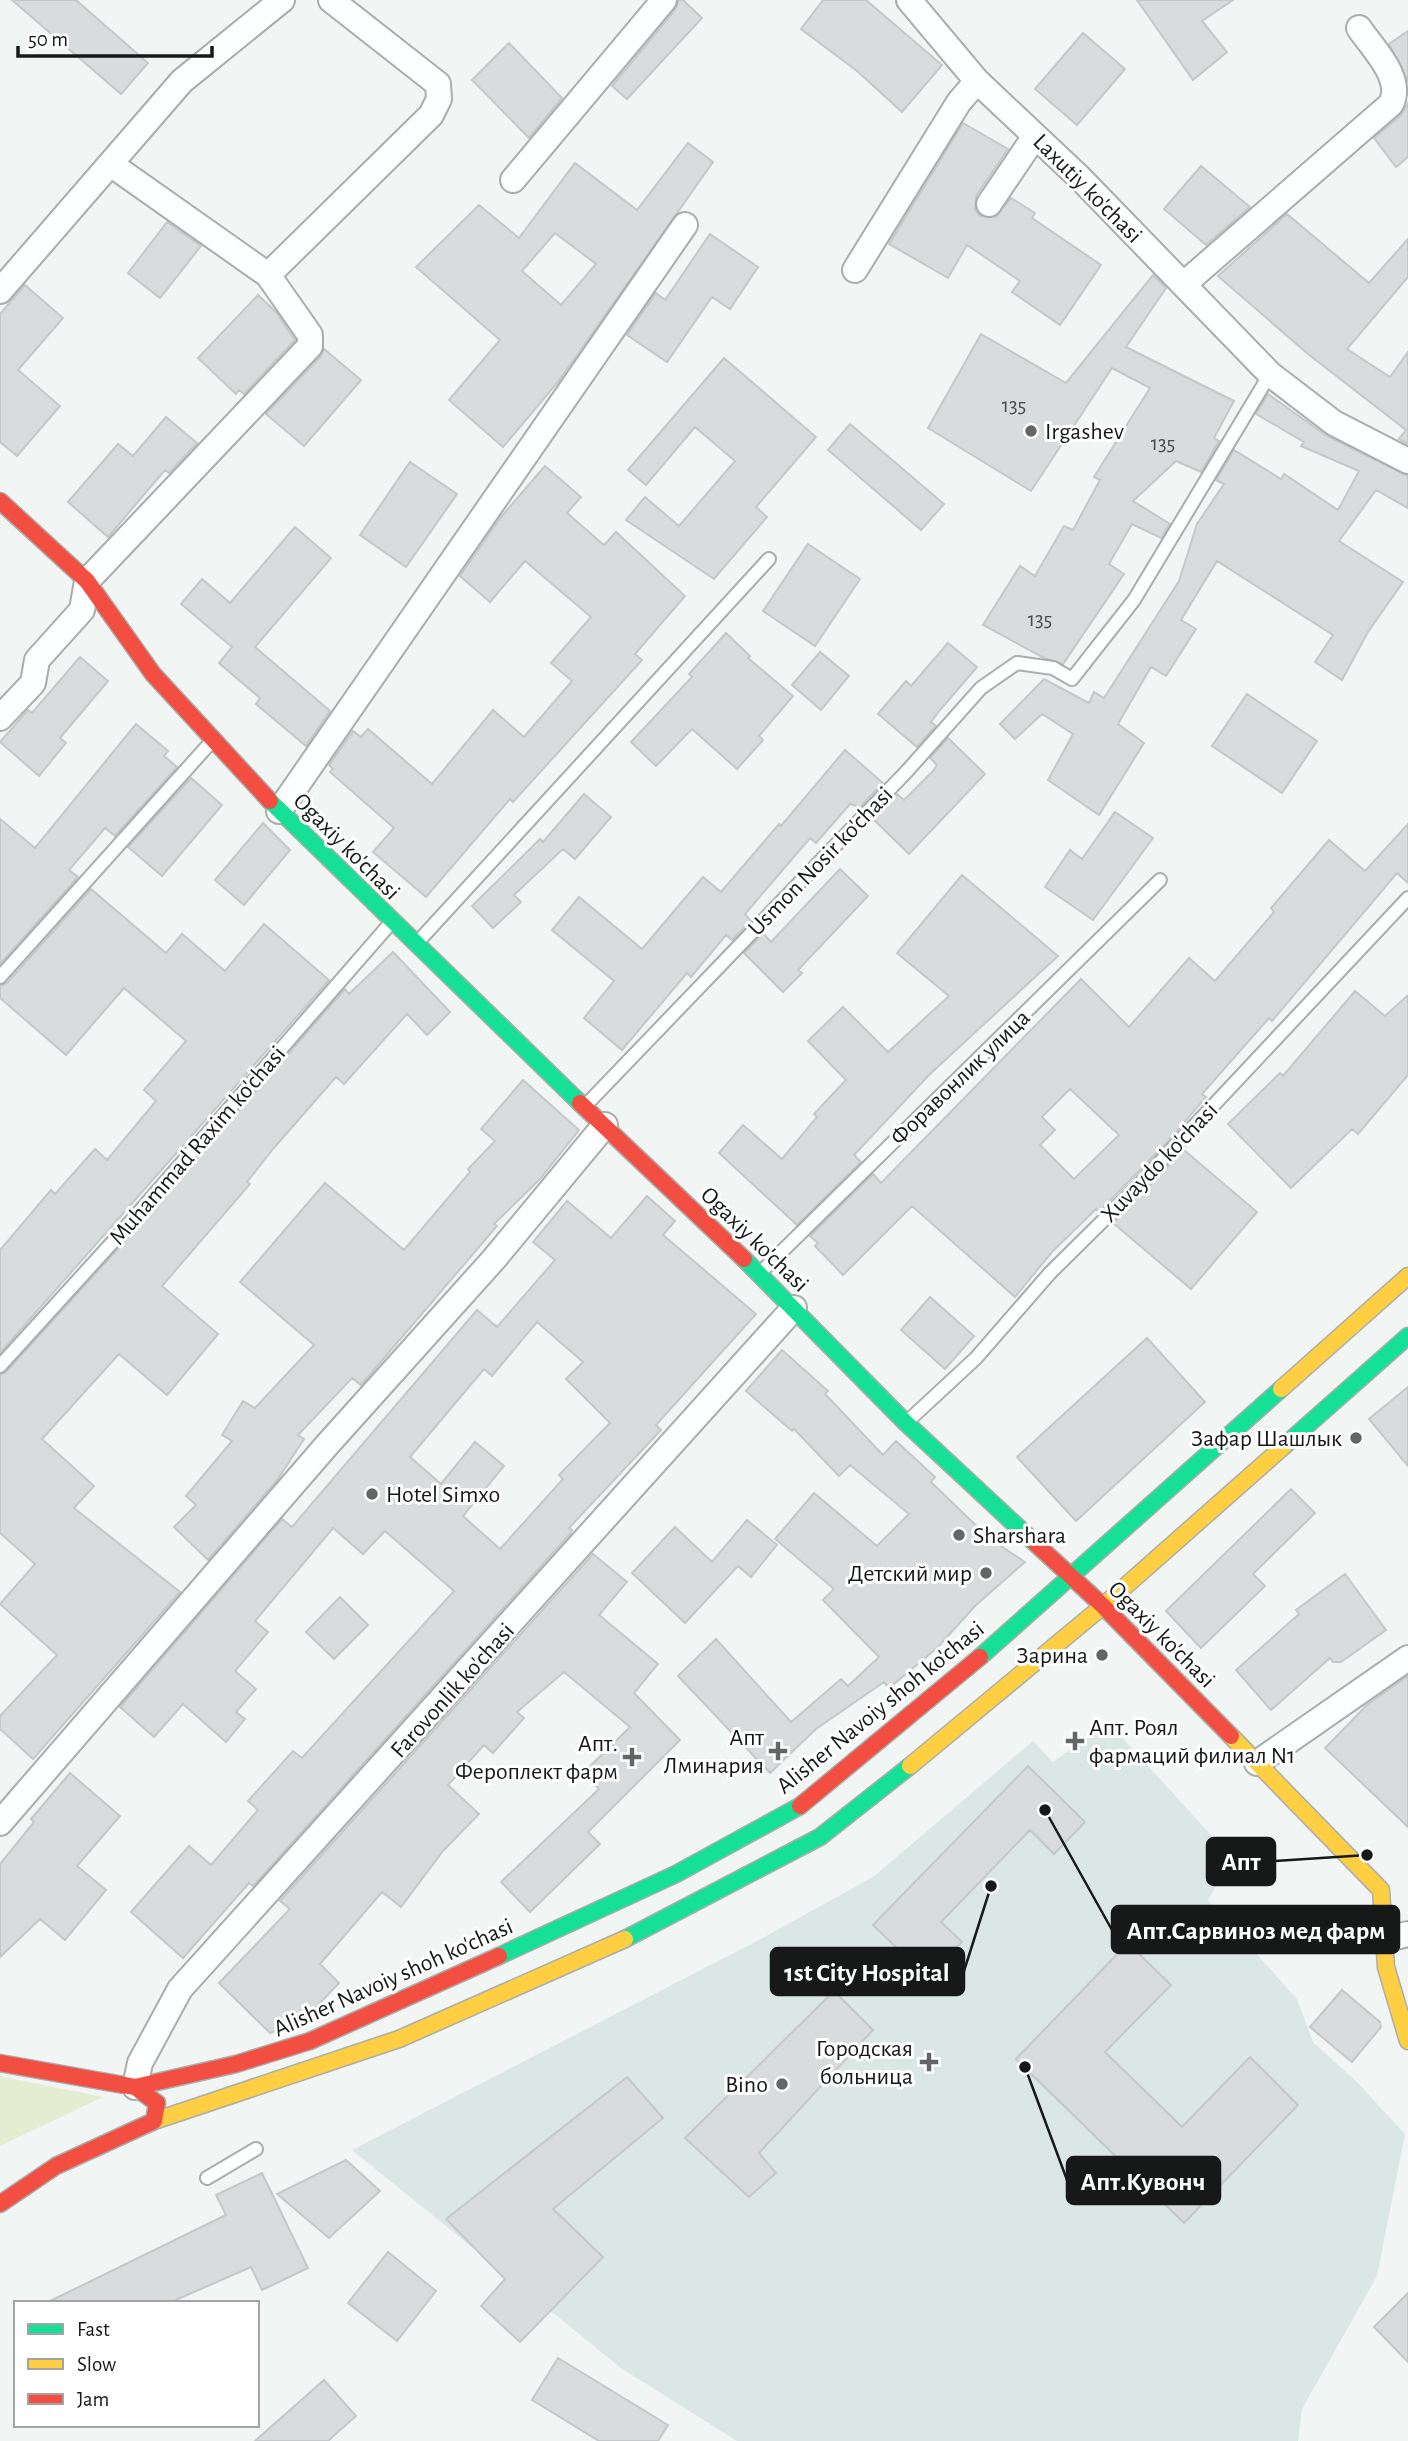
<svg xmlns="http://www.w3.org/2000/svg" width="1408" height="2441" viewBox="0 0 1408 2441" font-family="'Alegreya Sans',sans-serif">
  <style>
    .built { fill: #dbe7e4 }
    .green { fill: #e4edd2 }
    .building { fill: #d9dcdc; stroke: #c4c8c8; stroke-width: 2; fill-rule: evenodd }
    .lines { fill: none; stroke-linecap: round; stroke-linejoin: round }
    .lane-casing { stroke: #aaadac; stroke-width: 16 }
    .street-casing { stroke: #aaadac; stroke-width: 28 }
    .fast-casing { stroke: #aaadac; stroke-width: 19 }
    .slow-casing { stroke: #aaadac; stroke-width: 19 }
    .jam-casing { stroke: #aaadac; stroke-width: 19 }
    .lane { stroke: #fdfefe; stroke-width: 12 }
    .street { stroke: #fdfefe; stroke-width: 24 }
    .fast { stroke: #16e098; stroke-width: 16 }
    .slow { stroke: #ffcf43; stroke-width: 16 }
    .jam { stroke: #f24e42; stroke-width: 16 }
    .poi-dot { fill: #636665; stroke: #fff; stroke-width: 2.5 }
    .labels { text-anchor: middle; stroke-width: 6; stroke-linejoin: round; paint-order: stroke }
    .number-label { font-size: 21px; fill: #484b4a }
    .street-label { font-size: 24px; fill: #161918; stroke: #fff }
    .poi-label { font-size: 24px; fill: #161918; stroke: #fff; text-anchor: end }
    .leader { fill: none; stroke: #161918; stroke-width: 2.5 }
    .callout-dot { fill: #161918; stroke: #fff; stroke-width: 2.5 }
    .callout { fill: #161918; stroke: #161918; stroke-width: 2.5 }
    .callout-label { font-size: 26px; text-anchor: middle; font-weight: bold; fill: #fff }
  </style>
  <rect width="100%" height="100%" fill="#f1f6f5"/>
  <!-- built -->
  <path class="built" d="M1108,1722l124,136 -24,42 89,99 16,43 44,40 48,52 -28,142 -75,133 -4,32h-561l-116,-73 -269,-218 405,-209 116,-64 160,-136 20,21z"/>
  <!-- green -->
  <path class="green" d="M0,2076l103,21 -103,49z"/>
  <!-- building -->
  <path class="building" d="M12,0h64l72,63 -27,31z
    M679,0h4l19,18 -75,81 -15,-13 63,-76z
    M823,0h43l76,65 -40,47 -45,-41 -56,-42z
    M1137,0h96l-31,21 25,31 -34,28z
    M1408,31v51l-19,-38z
    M1083,33l42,36 -48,56 -42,-36z
    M509,43l53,55 -33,40 -57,-58z
    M1408,103v54l-12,10 -22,-29 27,-23z
    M963,123l45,26 -32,47 -1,14 5,6 16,1 15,-19 24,15 -3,5 69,47 -41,60 -48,-33 8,-11 -53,-36 -19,33 -59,-34z
    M688,143l25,19 -155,220 -55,65 -54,-47 51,-60 -84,-73 63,-62 40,33 56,-75 62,47zM555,233l41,31 -35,41 -39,-34z
    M1201,166l49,41 -44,38 -42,-36z
    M1287,214l82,69 39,-44v38l-61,72 43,28 18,-25v92l-9,-5 7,-9 -98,-76 -90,-78z
    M167,222l34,24 -41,52 -32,-25z
    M710,234l48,33 -28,42 -18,-12 -45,65 -40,-27 29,-42 9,7z
    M1153,275l13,13 -40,59 108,54 -20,37 5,3 -18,31 -25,-11 -43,40 37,23 -9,14 -29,-14 -23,40 15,10 -61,90 -19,-6 -61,-33 37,-59 15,10 29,-50 9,4 27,-50 -6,-3 56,-89 -38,-20 -81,123 -103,-63 53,-94 85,49z
    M25,285l38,33 -45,52 42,36 -43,50 -17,-14v-128z
    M258,295l18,17 19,28 -51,54 -5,-4 -3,4 -38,-36z
    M324,349l37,31 -57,66 -38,-32 55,-58z
    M724,358l92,79 -60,70 11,10 -53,62 -88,-59 19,-23 34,29 56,-65 -40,-34 -49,58 -18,-15z
    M1268,394l59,42 81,40v32l-32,-18 -37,51 64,41 -35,50 -26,48 -27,-18 18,-27 -116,-74 -36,59 15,9 -30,47 -15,-9 -33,57 26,19 -45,72 -51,-35 25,-46 -31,-20 -27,25 -15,-15 44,-45 45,24 5,-11 10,6 75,-117 18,-57 27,-40 -8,-4 18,-30 47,29 3,-5 54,36 21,-39 -58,-25 3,-4 -48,-28z
    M166,417l31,26 -28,30 -4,-3 -57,67 -40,-35 50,-58 15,12z
    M850,424l94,80 -23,26 -93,-80z
    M410,462l47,32 -51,73 -46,-32z
    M545,466l36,31 -14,16 37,32 12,-13 69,64 -50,58 7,6 -129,142 -3,-3 -84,98 -53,-45 21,-24 -64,-56 3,-3 -4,-4 24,-34 8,6 7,-8 64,55 61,-74 31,27 48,-56 -21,-18 40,-46 -66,-56 -35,41 -30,-26 41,-59z
    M295,527l36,31 -76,89 75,64 -24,35 -50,-42 4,-6 -41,-35 13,-16 -51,-43 21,-25 28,24z
    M808,544l52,35 -45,67 -52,-35z
    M726,633l24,23 -2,2 45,38 -34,40 4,4 -26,29 -45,-40 -36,37 -25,-24 61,-65 -3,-3z
    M948,643l29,24 -37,43 -9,12 5,4 -19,21 -39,-33 28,-33 5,5z
    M820,652l29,24 -28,34 -29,-25z
    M80,657l28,24 -48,57 6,5 -27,33 -39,-34 28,-32 4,3z
    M1247,694l70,47 -35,52 -70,-47z
    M136,724l32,27 -4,5 13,11 -62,69 -10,-8 -36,42 9,7 -78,87v-145l35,29z
    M948,738l37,36 -76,80 -36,-35 24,-25 7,6 29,-29 4,-6 -7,-7z
    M845,750l38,33 -23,24 -10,-3 -34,39 -6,-5 -65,76 6,7 -19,19 -6,-5 -35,42 -4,-4 -65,77 -38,-32 30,-37 -62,-51 27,-33 63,52 61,-72 18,15 58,-68 2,2z
    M191,778l31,27 -60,71 -34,-29z
    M584,794l27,23 -36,42 -12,-10 -49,46 7,7 -28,26 -21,-22 68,-67 3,3z
    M1115,812l38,26 -60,82 -48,-33 25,-37 12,9z
    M263,823l27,27 -46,55 -29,-25z
    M1408,824v59l-11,-10 -125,148 -3,-3 -67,76 4,3 -35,41 -72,74 -3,-3 -44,43 -37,45 -103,-91 -69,69 -28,-29 3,-3 -8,-7 63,-62 8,9 200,-204 48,48 60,-69 26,23 59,-69 -3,-4 58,-68 36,31zM1070,1089l49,46 -45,44 -34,-34 15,-15 -13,-13z
    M840,869l28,27 -70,74 4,3 -19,19 -39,-39 19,-20 8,9z
    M962,875l96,81 -128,118 -76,81 7,7 -64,63 -78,-72 24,-28 39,34 35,-42 -3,-3 32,-34 -38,-39 35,-34 45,45 61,-56 -52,-43z
    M91,889l75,64 16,-19 43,37 39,-47 65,56 -329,373v-103l51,-60 4,4 40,-45 12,11 49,-59 -12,-11 42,-49 -62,-53 -58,67 -66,-57v-12l7,-3z
    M393,952l57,60 -23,23 -20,-21 -63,70 -8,-7 -63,72 -26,33 3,2 -88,102 56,48 -51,61 -48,-41 -77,85 52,47 -20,22 106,84 -147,167 -33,-30v-13l57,-61 -57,-51 35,-40 -35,-31v-158l6,-3 120,-132 219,-251 4,5z
    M1355,991l30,25 23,-21v80l-50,59 -6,-5 -61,59 -63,-64 52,-51 3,3z
    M523,1080l56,50 -39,49 -46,45 3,2 -136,159 -9,-7 -54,57 6,4 -26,40 -70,81 -34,-33 22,-22 -10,-9 46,-55 -10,-6 21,-34 12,7 59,-63 -74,-63 85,-99 79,67 66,-78 -2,-3 27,-28 -14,-12z
    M1184,1150l73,62 -66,77 -78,-66z
    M647,1196l28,25 -12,14 93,79 -100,111 5,5 -92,98 3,2 -2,4 -317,352 -4,-3 -66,75 -52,-46 58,-66 22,19 47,-55 -10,-9 45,-50 9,7 152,-167 -69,-60 -22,23 -30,-26 -78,93 13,11 -33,39 21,18 -20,23 9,7 -19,23 -43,-38 -29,33 -34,-30 162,-188 10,8 185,-217 20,17 58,-67 -22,-18 34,-41 44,37zM537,1322l46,40 -17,17 44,44 -51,52 4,4 -63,70 -37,-33 41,-50 -29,-24 -34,42 -31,-27 74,-88 8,7z
    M930,1297l44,39 -29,33 -44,-39z
    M1147,1338l58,64 -129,119 -59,-64z
    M782,1350l46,41 -3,3 58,61 13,-14 39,36 -4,5 58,56 36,24 -49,43 -39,43 -48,40 -5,-6 -68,47 -46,44 -92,-97 38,-37 75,83 50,-43 7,7 31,-29 -56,-57 11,-11 -59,-50 39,-46 63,53 32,-32 -59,-49 -11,11 -45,-47 -2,2 -46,-40z
    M1408,1387v79l-39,-47z
    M1291,1489l24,24 -62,61 12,12 -64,62 -35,-37z
    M747,1520l30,25 -26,32 -13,-11 -53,57 -53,-50 43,-46 37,35z
    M593,1554l34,28 -28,33 59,49 -24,29 46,47 -92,92 12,12 -70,68 -29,-30 98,-93 -16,-16 47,-46 -66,-55 -47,40 7,6 -31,35 -9,-8 -36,40 31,29 -36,37 -42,56 -19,-15 -62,72 19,19 -38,40 -31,10 -51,-50 71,-74 -10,-8z
    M1345,1574l41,56 -45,32h-8l-3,-4 -59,52 -35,-40 63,-56 -3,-4z
    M340,1597l28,28 -34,34 -28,-27z
    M1408,1676v151l-83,-79 42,-43z
    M1028,1766l57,56 -31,32 -24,-24 -89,92 21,20 -35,35 -54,-52z
    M70,1773l50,43 -43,50 29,24 -41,50 -25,-21 -40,38v-93l34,-42 -3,-3z
    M1128,1943l43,42 -66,67 77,75 68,-70 48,48 -114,118 -168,-164z
    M1342,1990l38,32 1,5 -29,35 -42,-35z
    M834,1991l39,39 -114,123 17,20 -27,24 -64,-59z
    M627,2077l36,41 -110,91 50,48 -83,85 -39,-36 24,-27 -59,-60z
    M346,2160l34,31 -51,47 -52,-44z
    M262,2173l46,95 -46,22 -11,-23 -82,36h-123l180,-88 -10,-20z
    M388,2252l48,39 -39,50 -49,-38z
    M1408,2293v69l-34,-35z
    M558,2358l110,67 -10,16h-59l-67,-41z
    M324,2380l32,36 -28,25h-73z"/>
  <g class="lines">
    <defs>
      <path id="lane" d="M416,944l353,-385
        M0,977l212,-236
        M587,1104l321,-334 73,-82 36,-25 36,5 19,11 62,-79 136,-226
        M761,1272l399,-392
        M0,1366l120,-132 269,-309
        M908,1421l68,-63 74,-85 83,-82 275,-293
        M207,2178l49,-29"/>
      <path id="street" d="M909,0l68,81 103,97 190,196 64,49 74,38
        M112,165l156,110 163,-160 8,-16 -1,-15 -107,-84
        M513,180l151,-180
        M989,204l46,-68
        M855,270l104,-168 18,-21
        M1184,284l207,-180c13,-26 -18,-55 -32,-76
        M0,291l182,-210 100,-81
        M0,718l33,-35 4,-23 45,-50 5,-29 223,-235v-11l-42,-60
        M279,811l406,-586
        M1257,1763l151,-105
        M0,1823l327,-378 167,-186 111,-134
        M1380,1941l28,-7
        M135,2087l5,-24 40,-74 614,-681"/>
      <path id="fast" d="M270,801l310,302
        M744,1259l162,164 129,120
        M1284,1446l124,-110
        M980,1657l301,-268
        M625,1939l195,-102 90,-71
        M499,1956l177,-82 124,-68"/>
      <path id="slow" d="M1281,1389l127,-113
        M1231,1736l150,154 5,77 22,74
        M910,1766l193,-160 181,-160
        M154,2121l245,-82 226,-100"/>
      <path id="jam" d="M0,501l87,80 66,93 117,127
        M580,1103l164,156
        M1035,1543l68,63 128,130
        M800,1806l180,-149
        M0,2063l135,24 22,16 -3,18 -98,45 -56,38
        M135,2087l101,-23 74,-23 189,-85"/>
    </defs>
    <!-- lane casing -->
    <use href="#lane" class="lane-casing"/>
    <!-- street casing -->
    <use href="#street" class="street-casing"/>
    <!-- fast casing -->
    <use href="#fast" class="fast-casing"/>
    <!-- slow casing -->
    <use href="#slow" class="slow-casing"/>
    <!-- jam casing -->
    <use href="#jam" class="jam-casing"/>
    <!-- lane -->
    <use href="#lane" class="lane"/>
    <!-- street -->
    <use href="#street" class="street"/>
    <!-- fast -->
    <use href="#fast" class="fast"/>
    <!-- slow -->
    <use href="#slow" class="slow"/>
    <!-- jam -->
    <use href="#jam" class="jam"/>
  </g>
  <!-- markers -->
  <g class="poi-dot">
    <circle cx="1031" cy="431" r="7"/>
    <circle cx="1356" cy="1438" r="7"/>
    <circle cx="372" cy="1494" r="7"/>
    <circle cx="959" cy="1535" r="7"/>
    <circle cx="986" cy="1573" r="7"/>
    <circle cx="1102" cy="1655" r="7"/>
    <path d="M1071.5 1730.5h7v7h7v7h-7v7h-7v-7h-7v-7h7z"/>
    <path d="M774.5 1740.5h7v7h7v7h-7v7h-7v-7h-7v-7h7z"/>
    <path d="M628.5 1746.5h7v7h7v7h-7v7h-7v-7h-7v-7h7z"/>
    <path d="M925.5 2051.5h7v7h7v7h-7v7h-7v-7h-7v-7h7z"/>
    <circle cx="782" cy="2084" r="7"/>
  </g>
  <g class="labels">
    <!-- number labels -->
    <g class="number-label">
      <text x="1014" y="412">135</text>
      <text x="1163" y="450">135</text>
      <text x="1040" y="626">135</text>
    </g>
    <!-- street labels -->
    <g class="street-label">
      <text transform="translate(1088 188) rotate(45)" y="8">Laxutiy ko'chasi</text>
      <text transform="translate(347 846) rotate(45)" y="8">Ogaxiy ko'chasi</text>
      <text transform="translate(820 861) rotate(-46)" y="8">Usmon Nosir ko'chasi</text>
      <text transform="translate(960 1077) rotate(-44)" y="8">Форавонлик улица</text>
      <text transform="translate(197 1145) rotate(-49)" y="8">Muhammad Raxim ko'chasi</text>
      <text transform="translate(1159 1162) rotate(-46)" y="8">Xuvaydo ko'chasi</text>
      <text transform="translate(755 1239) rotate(44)" y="8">Ogaxiy ko'chasi</text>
      <text transform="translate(1162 1634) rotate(45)" y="8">Ogaxiy ko'chasi</text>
      <text transform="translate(452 1690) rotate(-48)" y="8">Farovonlik ko'chasi</text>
      <text transform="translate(880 1707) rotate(-39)" y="8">Alisher Navoiy shoh ko'chasi</text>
      <text transform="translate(393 1977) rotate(-24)" y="8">Alisher Navoiy shoh ko'chasi</text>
    </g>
    <!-- poi labels -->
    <g class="poi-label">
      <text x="1045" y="439" text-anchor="start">Irgashev</text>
      <text x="1342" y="1446">Зафар Шашлык</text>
      <text x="386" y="1502" text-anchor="start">Hotel Simxo</text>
      <text x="973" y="1543" text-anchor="start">Sharshara</text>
      <text x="972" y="1581">Детский мир</text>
      <text x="1088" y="1663">Зарина</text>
      <text x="1089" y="1735" text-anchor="start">Апт. Роял<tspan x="1089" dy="28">фармаций филиал N1</tspan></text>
      <text x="764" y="1745">Апт<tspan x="764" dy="28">Лминария</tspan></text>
      <text x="618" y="1751">Апт.<tspan x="618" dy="28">Фероплект фарм</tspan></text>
      <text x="913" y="2056">Городская<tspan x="913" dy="28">больница</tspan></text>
      <text x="768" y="2092">Bino</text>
    </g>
  </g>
  <!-- callouts -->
  <path class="leader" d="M1367 1855L1275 1861M1045 1810L1112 1930M991 1886L964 1971M1025 2067L1067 2180"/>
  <g class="callout-dot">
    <circle cx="1367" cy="1855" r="7"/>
    <circle cx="1045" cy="1810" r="7"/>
    <circle cx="991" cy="1886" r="7"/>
    <circle cx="1025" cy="2067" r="7"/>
  </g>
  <g class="callout">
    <rect x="1207" y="1838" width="68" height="47" rx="7"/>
    <rect x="1112" y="1906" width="287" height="47" rx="7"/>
    <rect x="771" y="1948" width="193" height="47" rx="7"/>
    <rect x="1067" y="2157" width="153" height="47" rx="7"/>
  </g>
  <g class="callout-label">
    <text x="1241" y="1870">Апт</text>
    <text x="1256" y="1939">Апт.Сарвиноз мед фарм</text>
    <text x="867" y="1981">1st City Hospital</text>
    <text x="1143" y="2190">Апт.Кувонч</text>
  </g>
  <!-- legend -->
  <rect x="14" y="2301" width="245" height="126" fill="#ffffff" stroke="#a2a3a3" stroke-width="2"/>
  <rect x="28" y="2324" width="35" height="10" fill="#16e098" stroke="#a2a3a3" stroke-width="2"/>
  <text x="77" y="2336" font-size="21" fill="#161918">Fast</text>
  <rect x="28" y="2359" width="35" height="10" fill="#ffcf43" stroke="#a2a3a3" stroke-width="2"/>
  <text x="77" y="2371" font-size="21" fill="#161918">Slow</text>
  <rect x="28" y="2394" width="35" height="10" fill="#f24e42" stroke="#a2a3a3" stroke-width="2"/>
  <text x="77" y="2406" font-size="21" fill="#161918">Jam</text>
  <!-- scale -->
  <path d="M18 46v10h194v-10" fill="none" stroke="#161918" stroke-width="3.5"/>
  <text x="28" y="46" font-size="21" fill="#161918" stroke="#ffffff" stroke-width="5" paint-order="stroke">50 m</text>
</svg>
